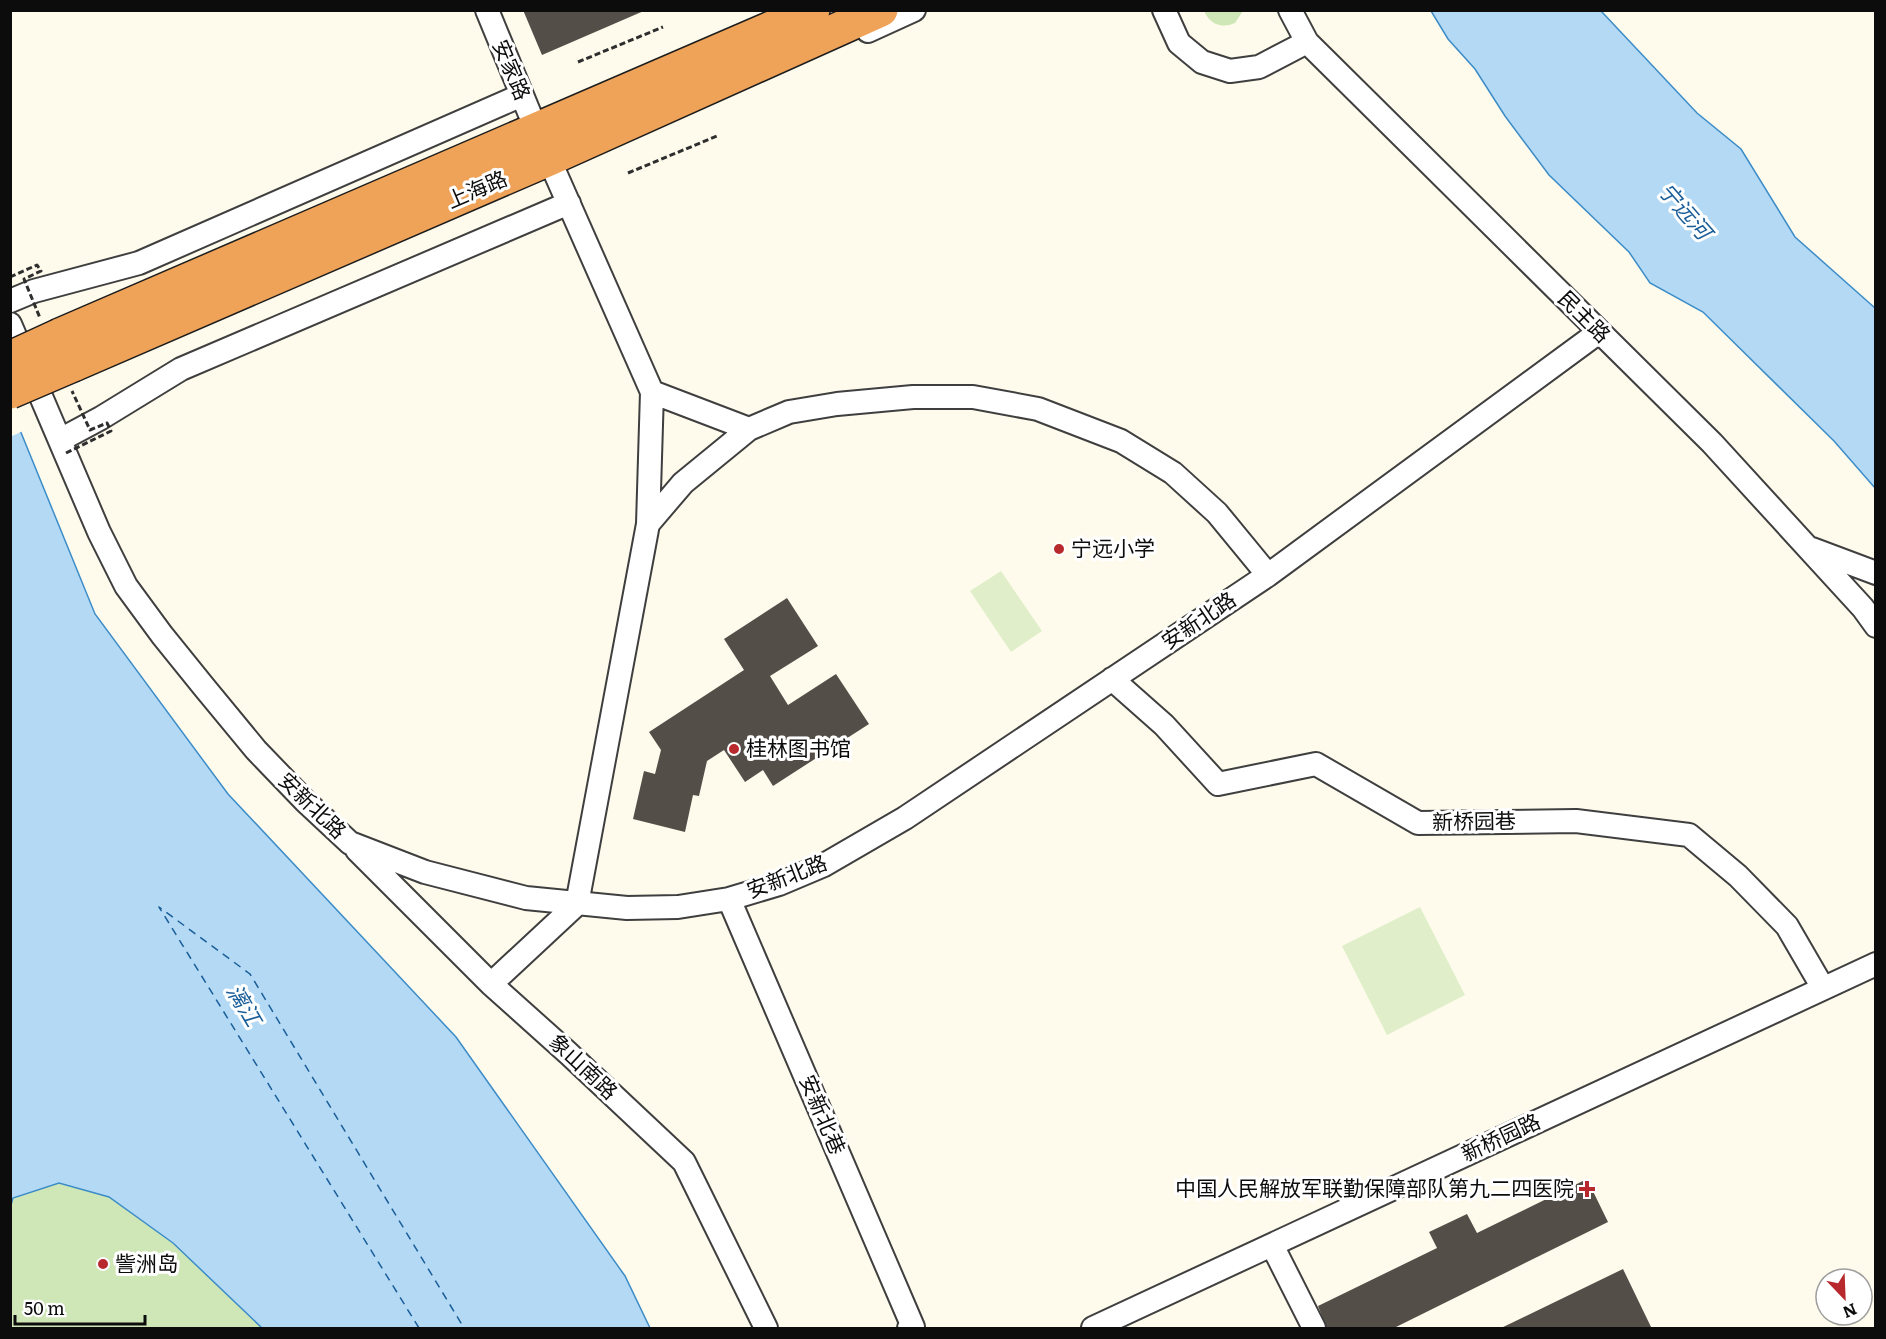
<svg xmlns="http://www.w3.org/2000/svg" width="1886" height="1339" viewBox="0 0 1886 1339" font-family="Literata,'Noto Sans SC',serif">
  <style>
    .green { fill: #cfe7b7 }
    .pitch { fill: #e0efc9 }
    .water { fill: #b3d9f4; stroke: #3c8cc8; stroke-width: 1.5 }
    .pier { fill: #fefbec }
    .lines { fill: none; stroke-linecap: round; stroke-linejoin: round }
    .ferry { stroke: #1a5e99; stroke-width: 1.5; stroke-dasharray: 8 6; stroke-linecap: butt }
    .building { fill: #544e49 }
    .minor-casing { stroke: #3f3f3f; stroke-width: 26 }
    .highway-casing { stroke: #1d1d1d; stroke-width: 36 }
    .path { stroke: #2e2e2e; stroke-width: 3; stroke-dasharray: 6 3; stroke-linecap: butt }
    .minor { stroke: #fff; stroke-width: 22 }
    .highway { stroke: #efa359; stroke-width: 33 }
    .highway-bridge-casing { stroke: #1d1d1d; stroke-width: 36; stroke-linecap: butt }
    .path-bridge { stroke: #2e2e2e; stroke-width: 3; stroke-dasharray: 6 3; stroke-linecap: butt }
    .highway-bridge { stroke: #efa359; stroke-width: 33 }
    .poi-dot { fill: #b7292c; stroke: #fff; stroke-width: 2 }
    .labels { text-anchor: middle; stroke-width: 6; stroke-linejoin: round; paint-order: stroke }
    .street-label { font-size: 21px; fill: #0c0c0c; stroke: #fff }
    .poi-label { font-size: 21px; fill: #0c0c0c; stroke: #fff; text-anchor: start }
    .water-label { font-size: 22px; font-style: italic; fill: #1a5e99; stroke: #fff }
  </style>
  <rect width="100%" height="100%" fill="#fefbec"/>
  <!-- green -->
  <path class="green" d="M1204,11h39l-8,12c-14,6 -25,1 -31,-12z
    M60,1182l49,15 64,46 89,85h-249l-2,-5v-118l2,-6z"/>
  <!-- pitch -->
  <path class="pitch" d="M1001,571l41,60 -31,21 -41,-61z
    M1420,907l45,88 -78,40 -45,-89z"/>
  <!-- water -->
  <path class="water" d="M1431,11h170l96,102 44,36 54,88 80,71v180l-41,-47 -131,-129 -53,-29 -21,-31 -80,-77 -44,-59 -30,-47 -27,-30z
    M11,408l84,206 133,180 228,243 169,239 25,52h-388l-89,-85 -64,-46 -50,-14 -46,15 -2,7z"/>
  <!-- pier -->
  <path class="pier" d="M11,405l2,1 10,25 -13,6z"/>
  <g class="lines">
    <!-- ferry -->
    <path class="ferry" d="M419,1328l-260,-421 91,67 214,354"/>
  </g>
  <!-- building -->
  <path class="building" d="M523,10h123l-104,45z
    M787,598l31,48 -48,30 18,29 48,-31 33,50 -96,62 -10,-16 -18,12 -21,-32 -17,11 -8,35 -6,-1 -8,37 -52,-13 11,-48 11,3 6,-24 -12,-18 95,-62 -20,-31z
    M1587,1179l21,43 -216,107h-65l-9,-23 119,-58 -8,-16 38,-18 10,19z
    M1623,1269l29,60h-153z"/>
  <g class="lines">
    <defs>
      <path id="minor" d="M487,10l49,119 12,-7
        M1164,10l15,33 23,19 28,9 29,-4 48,-25
        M1290,10l17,32 405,401 151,165 13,18
        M868,31l46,-21
        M10,301l24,-10 105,-28 383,-168
        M10,324l89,208 27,54 36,49 42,52 52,63 49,51 45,42 75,29 101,26 101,10 51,-1 51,-8 50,-15 45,-19 81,-47 363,-243 331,-243
        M652,392l97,37 40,-17 48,-8 76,-7h60l65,12 83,32 52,32 44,40 51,62
        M60,440l41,-22 80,-49 388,-166
        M648,524l35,-41 66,-54
        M1812,549l64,24
        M1112,679l52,46 54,59 98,-20 102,59 158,-2 113,14 49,41 49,50 36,62
        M357,850l134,134 77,69 116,109 82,166
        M729,899l184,428 -4,1
        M491,984l86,-80 71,-380 4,-132 -103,-233 13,-4
        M1272,1245l42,83
        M1093,1328l783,-364"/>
      <path id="highway" d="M60,335l753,-325
        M73,365l476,-206 332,-149"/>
    </defs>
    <!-- minor casing -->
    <use href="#minor" class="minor-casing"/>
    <!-- highway casing -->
    <use href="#highway" class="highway-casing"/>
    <!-- path -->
    <path class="path" d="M578,62l85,-35
      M628,173l89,-37"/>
    <!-- minor -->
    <use href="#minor" class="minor"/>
    <!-- highway -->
    <use href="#highway" class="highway"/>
    <defs>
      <path id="highway-bridge" d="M10,358l50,-23
        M10,392l63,-27"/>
    </defs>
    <!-- highway-bridge casing -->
    <use href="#highway-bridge" class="highway-bridge-casing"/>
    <!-- path-bridge -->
    <path class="path-bridge" d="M10,277l27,-12 4,6 -17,8 16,39
      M66,453l45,-22 -4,-8 -17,7 -18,-39"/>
    <!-- highway-bridge -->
    <use href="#highway-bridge" class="highway-bridge"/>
  </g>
  <!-- markers -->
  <g class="poi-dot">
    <circle cx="1059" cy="549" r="6"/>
    <circle cx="734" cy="749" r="6"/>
    <path d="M1584 1180h6v6h6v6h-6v6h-6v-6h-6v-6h6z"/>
    <circle cx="103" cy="1264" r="6"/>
  </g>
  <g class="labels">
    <!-- street labels -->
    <g class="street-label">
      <text transform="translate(511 70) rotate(67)" y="7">安家路</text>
      <text transform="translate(477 190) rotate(-23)" y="7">上海路</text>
      <text transform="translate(1584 317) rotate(45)" y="7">民主路</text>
      <text transform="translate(1199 621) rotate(-34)" y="7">安新北路</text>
      <text transform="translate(312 806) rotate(44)" y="7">安新北路</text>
      <text transform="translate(1474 822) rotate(-1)" y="7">新桥园巷</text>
      <text transform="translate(787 877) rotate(-21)" y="7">安新北路</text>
      <text transform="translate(583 1067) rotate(43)" y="7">象山南路</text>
      <text transform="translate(822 1115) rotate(67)" y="7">安新北巷</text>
      <text transform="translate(1501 1138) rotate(-25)" y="7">新桥园路</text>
    </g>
    <!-- poi labels -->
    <g class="poi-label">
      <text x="1071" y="556">宁远小学</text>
      <text x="746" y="756">桂林图书馆</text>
      <text x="1574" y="1196" text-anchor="end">中国人民解放军联勤保障部队第九二四医院</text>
      <text x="115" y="1271">訾洲岛</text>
    </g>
    <!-- water labels -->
    <g class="water-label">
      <text transform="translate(1685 211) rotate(49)" y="8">宁远河</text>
      <text transform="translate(244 1005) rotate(59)" y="8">漓江</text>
    </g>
  </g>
  <!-- border -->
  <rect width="1886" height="1339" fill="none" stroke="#0c0c0c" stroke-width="24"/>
  <!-- north arrow -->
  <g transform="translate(1844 1297) rotate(157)"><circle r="28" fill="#ffffff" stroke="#9e9e9e" stroke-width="1.5"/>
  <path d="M0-4.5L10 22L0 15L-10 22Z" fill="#b7292c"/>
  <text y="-9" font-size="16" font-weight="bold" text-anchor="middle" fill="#0c0c0c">N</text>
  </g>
  <!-- scale -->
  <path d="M15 1315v9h130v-9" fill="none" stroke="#0c0c0c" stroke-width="3"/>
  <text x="24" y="1315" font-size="18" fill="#0c0c0c" stroke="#ffffff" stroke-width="4.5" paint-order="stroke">50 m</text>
</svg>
